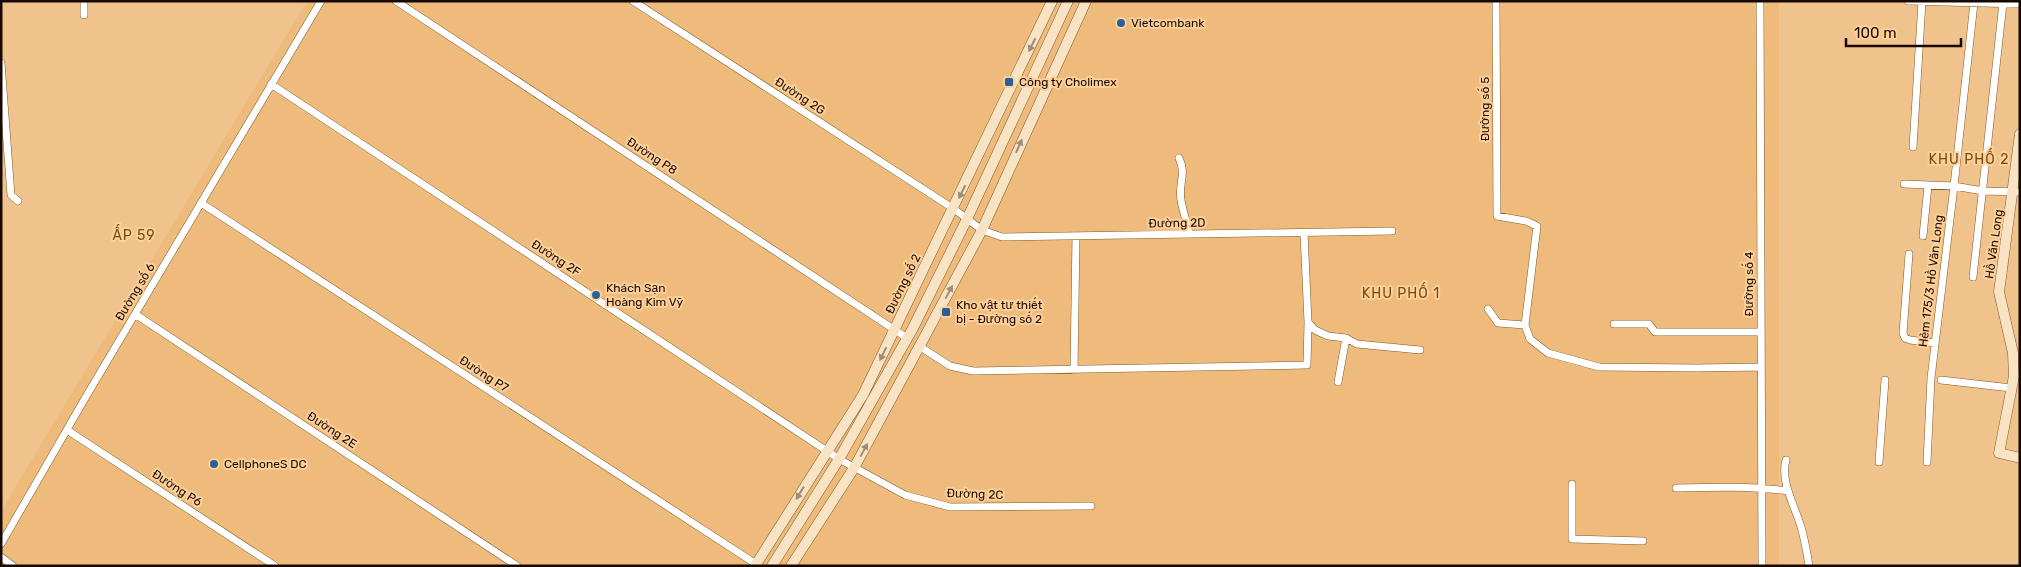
<svg xmlns="http://www.w3.org/2000/svg" width="2021" height="567" viewBox="0 0 2021 567" font-family="Rubik,sans-serif">
  <style>
    .built { fill: #eebb7d }
    .lines { fill: none; stroke-linecap: round; stroke-linejoin: round }
    .street-casing { stroke: #815922; stroke-width: 8 }
    .secondary-casing { stroke: #815922; stroke-width: 11 }
    .street { stroke: #fff; stroke-width: 7 }
    .secondary { stroke: #f9e3c5; stroke-width: 10 }
    .oneway { fill: #9f8b76 }
    .poi-dot { fill: #296099; stroke: #fed098; stroke-width: 2 }
    .labels { text-anchor: middle; stroke-width: 4; stroke-linejoin: round; paint-order: stroke }
    .poi-label { font-size: 12px; fill: #170800; stroke: #fed098; text-anchor: start }
    .street-label { font-size: 12px; fill: #170800; stroke: #fed098 }
    .neighbourhood-label { font-size: 14px; letter-spacing: 1px; fill: #744c12; stroke: #fed098 }
  </style>
  <rect width="100%" height="100%" fill="#f1c38c"/>
  <!-- built -->
  <path class="built" d="M307,1h1472v565h-1778v-55z"/>
  <g class="lines">
    <defs>
      <path id="street" d="M84,1v14
        M396,1l511,337
        M633,1l321,208 28,21 20,7 390,-6
        M1496,1l1,215 29,5 11,5 -12,99 5,14 18,14 51,14 98,1 63,-1
        M1760,1l2,565
        M1908,1l112,3
        M1,63l10,132 7,6
        M271,84l568,375 66,36 45,12 141,-1
        M1913,147l9,-145
        M1179,158c8,17 -1,25 2,42 2,12 6,22 8,34
        M1904,184l50,2 29,5 37,1
        M201,203l555,361
        M1304,233l4,89 7,8 13,6 18,2 11,6 63,6
        M1923,236l5,-50
        M1909,254l-6,79 2,5 5,2 25,3
        M1973,277l30,-274
        M1488,309l10,14 27,2
        M135,314l382,252
        M1614,324h35l6,8h105
        M919,346l31,20 23,5 334,-6 1,-43
        M1074,370l2,-134
        M1941,380l70,8
        M1338,382l8,-44
        M67,430l208,136
        M1786,460c-6,22 9,46 15,67 4,13 6,26 8,39
        M1879,462l6,-82
        M1927,462l4,-84 23,-192 20,-183
        M1572,484v55l71,2
        M1676,488c38,-1 75,-2 112,3
        M1,544l83,-144 237,-399
        M1,557l12,9"/>
      <path id="secondary" d="M2020,134l-21,158 14,61 1,23 -15,77 21,5
        M755,566l108,-171 189,-394
        M772,566l67,-107 74,-131 54,-109 101,-218
        M791,566l63,-98 128,-238 104,-229"/>
    </defs>
    <!-- street casing -->
    <use href="#street" class="street-casing"/>
    <!-- secondary casing -->
    <use href="#secondary" class="secondary-casing"/>
    <!-- street -->
    <use href="#street" class="street"/>
    <!-- secondary -->
    <use href="#secondary" class="secondary"/>
  </g>
  <!-- one-way arrows -->
  <defs><path id="oneway-solid" d="M-6-.8H1V-3.2L6.5 0L1 3.2V.8H-6Z" transform="scale(1.25)"/></defs>
  <g class="oneway">
    <use href="#oneway-solid" transform="translate(1032 45) rotate(116)"/>
    <use href="#oneway-solid" transform="translate(1019 146) rotate(-66)"/>
    <use href="#oneway-solid" transform="translate(962 192) rotate(116)"/>
    <use href="#oneway-solid" transform="translate(949 292) rotate(-62)"/>
    <use href="#oneway-solid" transform="translate(883 354) rotate(116)"/>
    <use href="#oneway-solid" transform="translate(864 450) rotate(-62)"/>
    <use href="#oneway-solid" transform="translate(800 493) rotate(122)"/>
  </g>
  <!-- markers -->
  <g class="poi-dot">
    <circle cx="1121" cy="23" r="5"/>
    <rect x="1004" y="77" width="10" height="10" rx="2.5"/>
    <circle cx="596" cy="295" r="5"/>
    <rect x="941" y="307" width="10" height="10" rx="2.5"/>
    <circle cx="214" cy="464" r="5"/>
  </g>
  <g class="labels">
    <!-- poi labels -->
    <g class="poi-label">
      <text x="1131" y="27">Vietcombank</text>
      <text x="1019" y="86">Công ty Cholimex</text>
      <text x="606" y="292">Khách Sạn<tspan x="606" dy="14">Hoàng Kim Vỹ</tspan></text>
      <text x="956" y="309">Kho vật tư thiết<tspan x="956" dy="14">bị - Đường số 2</tspan></text>
      <text x="224" y="468">CellphoneS DC</text>
    </g>
    <!-- street labels -->
    <g class="street-label">
      <text transform="translate(800 96) rotate(33)" y="4">Đường 2G</text>
      <text transform="translate(1485 109) rotate(-90)" y="4">Đường số 5</text>
      <text transform="translate(652 156) rotate(33)" y="4">Đường P8</text>
      <text transform="translate(1177 223) rotate(-1)" y="4">Đường 2D</text>
      <text transform="translate(1994 244) rotate(-82)" y="4">Hồ Văn Long</text>
      <text transform="translate(556 258) rotate(33)" y="4">Đường 2F</text>
      <text transform="translate(1931 281) rotate(-83)" y="4">Hẻm 175/3 Hồ Văn Long</text>
      <text transform="translate(903 284) rotate(-64)" y="4">Đường số 2</text>
      <text transform="translate(1749 284) rotate(-90)" y="4">Đường số 4</text>
      <text transform="translate(135 292) rotate(-59)" y="4">Đường số 6</text>
      <text transform="translate(484 374) rotate(33)" y="4">Đường P7</text>
      <text transform="translate(332 430) rotate(33)" y="4">Đường 2E</text>
      <text transform="translate(177 488) rotate(33)" y="4">Đường P6</text>
      <text transform="translate(975 494) rotate(2)" y="4">Đường 2C</text>
    </g>
    <!-- neighbourhood labels -->
    <g class="neighbourhood-label">
      <text x="1969" y="164">KHU PHỐ 2</text>
      <text x="134" y="240">ẤP 59</text>
      <text x="1401" y="298">KHU PHỐ 1</text>
    </g>
  </g>
  <!-- border -->
  <rect width="2021" height="567" fill="none" stroke="#170800" stroke-width="5"/>
  <!-- scale -->
  <path d="M1846 38v8h115v-8" fill="none" stroke="#170800" stroke-width="2.5"/>
  <text x="1854" y="38" font-size="15" fill="#170800" stroke="#fed098" stroke-width="4" paint-order="stroke">100 m</text>
</svg>
